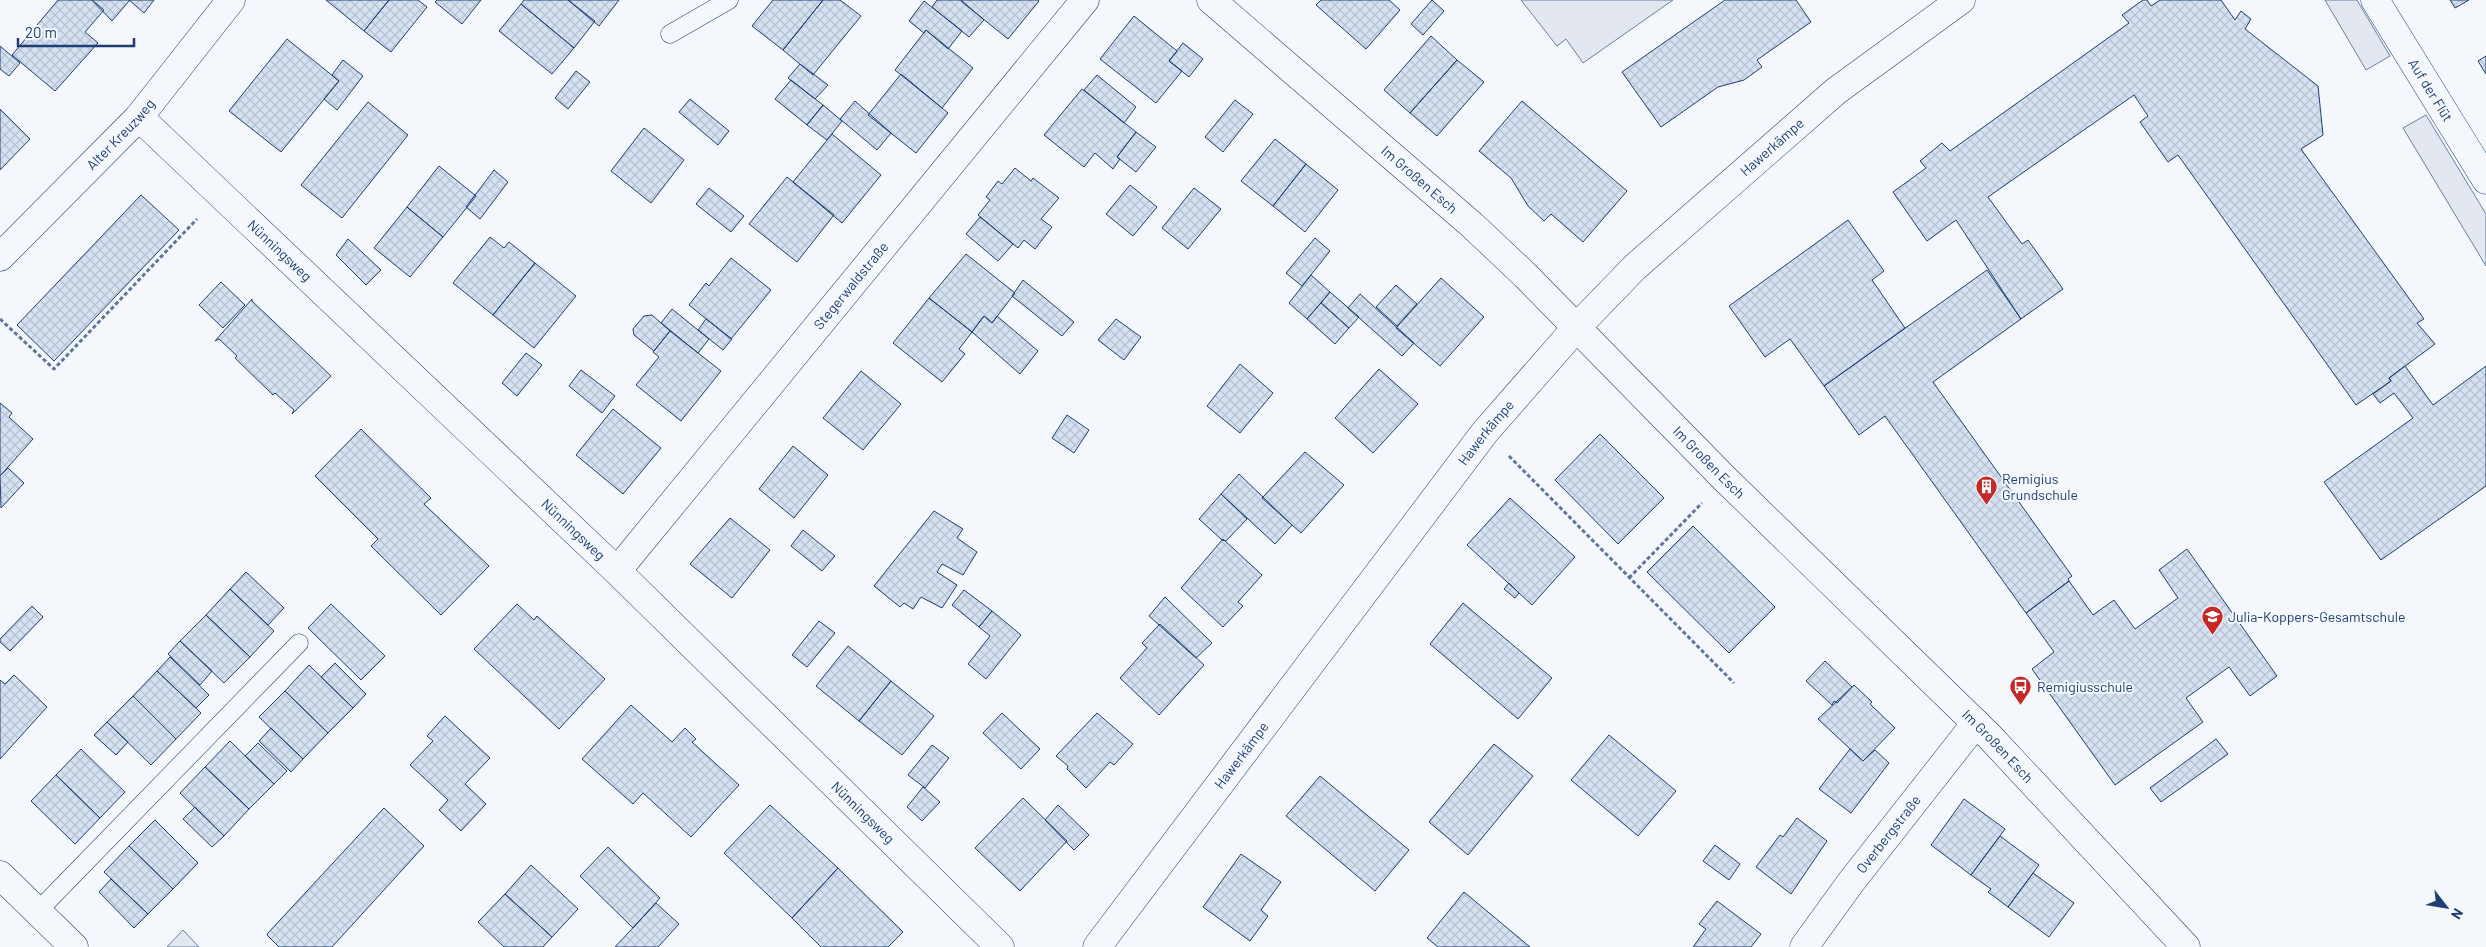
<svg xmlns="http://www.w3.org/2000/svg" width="2486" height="947" viewBox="0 0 2486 947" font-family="Barlow,sans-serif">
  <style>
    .parking { fill: #e3e8f0; stroke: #687fa3 }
    .building { fill: url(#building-cross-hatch); stroke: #1d3f73 }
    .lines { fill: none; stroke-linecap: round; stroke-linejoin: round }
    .service-casing { stroke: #1d3f73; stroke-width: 19 }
    .minor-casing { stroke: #1d3f73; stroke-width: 29 }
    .secondary-casing { stroke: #1d3f73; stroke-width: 29 }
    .path { stroke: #5e769c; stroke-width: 3; stroke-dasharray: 4 2.5; stroke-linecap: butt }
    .service { stroke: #f4f7fb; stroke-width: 18 }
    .minor { stroke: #f4f7fb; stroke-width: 28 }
    .secondary { stroke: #f4f7fb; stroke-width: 28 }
    .labels { text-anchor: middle; stroke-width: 4; stroke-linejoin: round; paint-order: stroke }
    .street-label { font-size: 14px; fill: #1d3f73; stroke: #f4f7fb }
    .poi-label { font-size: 14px; fill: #1d3f73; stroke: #f4f7fb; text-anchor: start }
  </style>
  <defs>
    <pattern id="building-cross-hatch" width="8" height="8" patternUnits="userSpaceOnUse" patternTransform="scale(1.25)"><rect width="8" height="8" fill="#d5e0f0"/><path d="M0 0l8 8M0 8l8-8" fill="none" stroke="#b6c1d1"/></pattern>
  </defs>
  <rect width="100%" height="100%" fill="#f4f7fb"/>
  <!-- parking -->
  <path class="parking" d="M1521,0h152l-90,63 -17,-24 -9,7z
    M2325,0h32l33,56 -24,14z
    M2426,115l60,99v52l-83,-138z
    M183,930l16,17h-32z"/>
  <!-- building -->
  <path class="building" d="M58,0h34l12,10 -19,22 13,11 -43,48 -43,-36z
    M92,0h37v1l-17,20z
    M129,0h25l-10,13z
    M326,0h63l-25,31z
    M389,0h29l9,7 -36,45 -27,-21z
    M437,0h44l-19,24 -27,-22z
    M524,0h44l27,21 -21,27 -53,-44z
    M568,0h51l-20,26z
    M773,0h50l-40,50 -31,-24z
    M823,0h17l21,16 -48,59 -30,-25z
    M937,0h24l23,20 -15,17 -37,-30z
    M962,0h76l1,1 -31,38 -47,-38z
    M1321,0h68l11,10 -34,39 -50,-44z
    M1432,0l12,11 -21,24 -12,-11z
    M1725,0h71l15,22 -54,38 5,7 -18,13 -26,7 -57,40 -39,-55z
    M2143,0h4l4,6 9,-6h61l14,20 6,-9 10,8 -6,10 73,57 5,49 -22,14 123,170 -7,4 18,21 -46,34 2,3 -35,24 -178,-250 -10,7 -28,-40 8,-6 -14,-21 -146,102 34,47 6,-4 35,49 -42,30 -65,-99 -29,21 -34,-49 33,-24 -6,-7 22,-18 8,8 179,-128 -7,-8z
    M2450,0h19l-14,8z
    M924,1l38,30 -14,18 -22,-19 -2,3 -15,-12z
    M521,4l53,44 -22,26 -53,-43z
    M1134,16l43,35 -8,10 13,10 -26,32 -56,-44z
    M926,30l47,38 -31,40 -47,-38z
    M1431,36l26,24 -47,53 -26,-23z
    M287,39l52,42 -58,71 -52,-41z
    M1183,43l20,16 -14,18 -20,-16z
    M0,46l20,17 -11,13 -9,-7z
    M2486,56v18l-8,-13z
    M343,60l20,16 -26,34 -13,-11 15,-18 -7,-6z
    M1457,60l27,22 -47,54 -27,-23z
    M800,64l28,21 -13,14 -27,-21z
    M576,71l14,11 -22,27 -13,-11z
    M901,74l47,39 -32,40 -48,-38z
    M1097,75l39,32 -12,16 -40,-33z
    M791,80l32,25 -16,20 -32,-26z
    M1082,89l54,43 -19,25 3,2 -7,10 -18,-16 -11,14 -40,-32z
    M690,99l39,32 -11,14 -39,-33z
    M1235,100l18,14 -30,38 -18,-15z
    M855,101l36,32 -14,17 -37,-31z
    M1522,101l105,90 -44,51 -32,-28 -7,7 -16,-15 -17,-28 -32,-27z
    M368,102l40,33 -66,83 -41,-33z
    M823,105l19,16 -15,19 -20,-15z
    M0,109l30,30 -30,31z
    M644,128l40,32 -33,43 -40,-32z
    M1136,132l20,15 -20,25 -19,-15z
    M832,134l49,41 -39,48 -49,-41z
    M1275,139l31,25 -33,42 -32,-25z
    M1306,164l32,26 -33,42 -32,-26z
    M439,166l37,30 -33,41 -36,-30z
    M1015,168l16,13 2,-3 26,20 -18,21 11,8 -17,22 -11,-9 -6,8 -40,-33 12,-15 -4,-3 12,-16 4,3z
    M494,170l14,12 -28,37 -14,-12z
    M787,177l47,38 -37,47 -48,-38z
    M1130,185l27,22 -24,29 -27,-22z
    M709,188l35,28 -13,16 -35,-28z
    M1194,188l27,21 -33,40 -26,-21z
    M141,195l38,35 -125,131 -37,-36z
    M407,207l36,30 -33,40 -36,-29z
    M980,217l33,27 -15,17 -32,-27z
    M1848,220l36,51 -12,9 33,48 -81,58 -34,-47 -25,18 -36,-51z
    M490,237l14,11 5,-6 26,21 -42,52 -40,-32z
    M1315,238l15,13 -28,35 -16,-13z
    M348,239l33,31 -15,15 -30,-30z
    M966,254l49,39 -23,30 -8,-7 -12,16 -43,-34z
    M731,258l40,32 -40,49 -42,-34 17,-22 3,3z
    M535,263l41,33 -42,52 -41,-33z
    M1987,270l34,49 -88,63 139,194 -4,3 1,2 -43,32 -141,-197 -26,19 -35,-49z
    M1311,275l19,17 -23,27 -18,-16z
    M1441,278l43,39 -44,49 -44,-38z
    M1023,280l51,42 -12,14 -50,-40z
    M221,282l24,23 -22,23 -24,-23z
    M1396,285l21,19 -20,22 -21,-19z
    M1330,292l29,25 -10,11 -28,-25z
    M1360,294l54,49 -12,13 -54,-48z
    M929,298l43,34 -13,17 6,5 -23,28 -49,-39z
    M252,299v2l79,75 -39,38 2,-4 -19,-17 -2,2 -38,-37 2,-2 -18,-17 -4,2z
    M1321,303l28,25 -14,16 -28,-25z
    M672,309l37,30 -11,14 -37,-30z
    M652,315l18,16 -16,20 -20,-16 -1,-6 11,-13z
    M984,316l8,7 5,-7 41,35 -18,23 -48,-42z
    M706,319l26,20 -9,11 -25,-20z
    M1116,319l25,18 -17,23 -26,-20z
    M670,331l51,40 -40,50 -45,-36 23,-28 -6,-5z
    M526,353l16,12 -25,31 -15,-13z
    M1240,364l33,29 -33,40 -33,-27z
    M2405,366l28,39 53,-39v120l-105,74 -57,-78 89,-64 -19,-25 -14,10 -7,-9 18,-13 -2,-3z
    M1379,369l39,35 -45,49 -38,-35z
    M581,370l34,26 -13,17 -33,-27z
    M861,371l40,33 -38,46 -40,-32z
    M0,403l12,10 -3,4 24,22 -33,37z
    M613,409l48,39 -38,46 -47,-39z
    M1067,415l22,15 -15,23 -22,-15z
    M361,429l70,69 -7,6 65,62 -48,49 -70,-69 7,-7 -63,-63z
    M1600,434l64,64 -46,46 -63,-64z
    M793,446l35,29 -34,43 -35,-29z
    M1305,452l39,33 -43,48 -39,-35z
    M8,468l16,15 -23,25 -1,-32z
    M1239,474l53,51 -17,19 -54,-50z
    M1221,494l26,25 -21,22 -4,-1 -23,-21z
    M1510,498l65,59 -43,48 -65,-60z
    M934,511l29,18 -6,9 20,14 -14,23 -21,-11 -5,8 20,13 -15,23 -21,-11 -8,12 -9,-6 -4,4 -26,-21z
    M730,518l40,32 -38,48 -42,-34z
    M1693,526l82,81 -46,46 -82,-81z
    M803,530l32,26 -13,15 -31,-25z
    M1223,539l39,36 -24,27 5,4 -20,21 -42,-39z
    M2187,549l90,127 -27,20 -21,-29 -43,31 17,24 -88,63 -83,-116 22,-17 -28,-39 43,-32 24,34 21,-15 21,29 43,-31 -19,-28z
    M246,572l38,36 -16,17 -38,-36z
    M1509,583l10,10 -4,5 -11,-9z
    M230,589l44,42 -24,26 -44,-42z
    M964,590l28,21 -13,16 -27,-22z
    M1165,597l47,46 -16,15 -47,-42z
    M1463,603l89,75 -34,41 -88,-75z
    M331,604l54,52 -24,24 -53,-52z
    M517,604l17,16 3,-4 68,63 -46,50 -85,-80z
    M32,606l11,11 -33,34 -10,-9v-3z
    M992,611l29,24 -35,44 -18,-15 22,-28 -11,-9z
    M206,615l44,42 -26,26 -44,-42z
    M819,621l16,12 -28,34 -15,-12z
    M1160,624l44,41 -45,50 -39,-37 27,-30 -5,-5z
    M180,641l32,30 -12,14 -32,-31z
    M848,646l43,35 -32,40 -43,-35z
    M170,657l39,38 -13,13 -39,-37z
    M1825,661l27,26 -15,16 -3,-2 -2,4 -26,-24z
    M335,663l31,31 -13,14 -32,-31z
    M309,665l44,43 -25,25 -43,-42z
    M157,671l44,42 -25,26 -43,-43z
    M14,675l33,32 -47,52v-79l5,4z
    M891,681l43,35 -32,39 -43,-34z
    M1854,685l18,17 -2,2 25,24 -32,33 -45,-42z
    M285,691l43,42 -25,26 -44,-42z
    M133,696l43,43 -25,26 -44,-43z
    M631,705l41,37 13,-14 11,11 -4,3 47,43 -48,52 -48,-44 -10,11 -51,-45z
    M1002,713l38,36 -19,20 -38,-36z
    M1097,713l36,31 -19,21 -4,-3 -24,26 -19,-19 1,-3 -12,-10z
    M445,716l45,42 -25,26 21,20 -25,27 -22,-21 9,-10 -38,-35 23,-24 -6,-5z
    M107,722l21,20 -12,13 -22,-20z
    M271,728l32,31 -12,13 -32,-31z
    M1609,735l67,56 -38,45 -67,-56z
    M2216,739l12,15 -67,48 -11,-14z
    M230,741l44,43 -25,25 -44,-42z
    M258,743l29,28 -13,13 -29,-28z
    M1494,744l39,32 -65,79 -39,-33z
    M932,745l17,13 -24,30 -17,-13z
    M81,749l44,43 -25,26 -44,-43z
    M1850,749l13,12 12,-11 14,13 -38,50 -32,-24z
    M205,767l44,42 -25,27 -44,-43z
    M56,775l44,43 -25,26 -44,-43z
    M1320,776l89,74 -34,41 -89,-75z
    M923,787l17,15 -18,19 -15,-14z
    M1023,798l44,43 -47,50 -45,-43z
    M1964,799l41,30 -34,46 -40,-30z
    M770,805l68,63 -46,50 -68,-65z
    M1058,805l31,30 -15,15 -29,-30z
    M195,807l29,29 -12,11 -29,-28z
    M384,808l40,38 -92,101h-53l-12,-12 1,-2z
    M1797,818l30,23 -36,53 -35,-27 24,-32 3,2z
    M155,820l43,43 -25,26 -44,-43z
    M2000,836l39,29 -31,42 -20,-15 3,-3 -20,-14z
    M1715,845l25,19 -11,16 -26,-19z
    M129,846l44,43 -25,25 -44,-42z
    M608,847l52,51 -27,30 -53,-52z
    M1241,854l40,28 -20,28 7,6 -18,25 -47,-34z
    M531,865l47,44 -26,28 -47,-43z
    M838,868l65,64 -15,15h-67l-29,-29z
    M2033,873l41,30 -25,34 -41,-30z
    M111,879l37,35 -14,14 -35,-36z
    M1464,892l66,55h-92l-11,-9z
    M505,894l47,43 -9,10h-39l-26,-25z
    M1717,901l44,33 -10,13h-58l13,-18 -7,-5z
    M656,903l23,21 -21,23h-43z"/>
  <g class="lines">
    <defs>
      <path id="service" d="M670,34l59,-34
        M38,911l261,-268"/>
      <g id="minor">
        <path id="s1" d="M1211,0l261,225 53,50 200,204 265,258 196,210"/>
        <path id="s2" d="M2375,0l111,180"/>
        <path id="s3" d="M139,117l478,454 383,376"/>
        <path id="s4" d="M0,257l139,-140 92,-117"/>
        <path id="s5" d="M617,571l468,-571"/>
        <path id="s6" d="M1097,947l388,-515 91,-104 59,-61 201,-176 125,-91"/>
        <path id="s7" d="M1804,947l47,-65 125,-159"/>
      </g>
      <path id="secondary" d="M0,875l74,72"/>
    </defs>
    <!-- service casing -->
    <use href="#service" class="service-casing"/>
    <!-- minor casing -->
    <use href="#minor" class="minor-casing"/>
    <!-- secondary casing -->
    <use href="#secondary" class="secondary-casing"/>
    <!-- path -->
    <path class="path" d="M0,319l54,50 143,-150
      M1509,456l225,227
      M1629,578l73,-75"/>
    <!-- service -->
    <use href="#service" class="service"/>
    <!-- minor -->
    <use href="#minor" class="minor"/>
    <!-- secondary -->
    <use href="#secondary" class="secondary"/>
  </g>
  <!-- icons -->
  <defs>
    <symbol id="building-pin" viewBox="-11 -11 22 30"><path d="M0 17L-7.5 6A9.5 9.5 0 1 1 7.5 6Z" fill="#c62828" stroke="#f4f7fb"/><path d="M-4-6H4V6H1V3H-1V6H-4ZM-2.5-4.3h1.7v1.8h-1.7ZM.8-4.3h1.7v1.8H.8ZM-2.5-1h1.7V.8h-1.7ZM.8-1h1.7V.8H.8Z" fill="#fff"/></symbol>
    <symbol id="school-pin" viewBox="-11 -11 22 30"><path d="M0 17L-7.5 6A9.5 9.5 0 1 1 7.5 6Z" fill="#c62828" stroke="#f4f7fb"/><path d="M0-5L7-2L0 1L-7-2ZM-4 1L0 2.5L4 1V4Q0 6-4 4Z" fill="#fff"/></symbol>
    <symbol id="bus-pin" viewBox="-11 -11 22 30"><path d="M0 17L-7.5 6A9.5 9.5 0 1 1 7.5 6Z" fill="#c62828" stroke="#f4f7fb"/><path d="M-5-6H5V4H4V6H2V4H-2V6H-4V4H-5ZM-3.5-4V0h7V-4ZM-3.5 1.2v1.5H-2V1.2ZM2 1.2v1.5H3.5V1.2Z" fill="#fff"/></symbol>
  </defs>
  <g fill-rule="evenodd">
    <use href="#building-pin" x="1974" y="474" width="25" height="34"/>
    <use href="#school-pin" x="2200" y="604" width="25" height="34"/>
    <use href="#bus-pin" x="2008" y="674" width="25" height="34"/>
  </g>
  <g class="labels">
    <!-- street labels -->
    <g class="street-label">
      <text dy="5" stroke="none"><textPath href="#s2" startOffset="106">Auf der Flüt</textPath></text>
      <text dy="5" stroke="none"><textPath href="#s4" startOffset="172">Alter Kreuzweg</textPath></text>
      <text dy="5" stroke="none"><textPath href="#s6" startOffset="1050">Hawerkämpe</textPath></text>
      <text dy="5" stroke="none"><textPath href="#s1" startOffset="275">Im Großen Esch</textPath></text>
      <text dy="5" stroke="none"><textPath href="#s3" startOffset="194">Nünningsweg</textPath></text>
      <text dy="5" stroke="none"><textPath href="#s5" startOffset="369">Stegerwaldstraße</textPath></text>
      <text dy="5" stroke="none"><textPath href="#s6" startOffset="645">Hawerkämpe</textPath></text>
      <text dy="5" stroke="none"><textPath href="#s1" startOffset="680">Im Großen Esch</textPath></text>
      <text dy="5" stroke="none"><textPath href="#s3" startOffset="599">Nünningsweg</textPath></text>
      <text dy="5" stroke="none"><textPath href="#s1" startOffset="1085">Im Großen Esch</textPath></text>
      <text dy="5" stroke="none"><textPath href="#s6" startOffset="240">Hawerkämpe</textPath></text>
      <text dy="5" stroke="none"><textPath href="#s3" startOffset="1004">Nünningsweg</textPath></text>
      <text dy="5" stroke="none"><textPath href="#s7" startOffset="141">Overbergstraße</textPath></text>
    </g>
    <!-- poi labels -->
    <g class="poi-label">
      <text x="2002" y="484">Remigius<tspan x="2002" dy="16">Grundschule</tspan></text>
      <text x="2228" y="622">Julia-Koppers-Gesamtschule</text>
      <text x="2037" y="692">Remigiusschule</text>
    </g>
  </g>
  <!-- north arrow -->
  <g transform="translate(2446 907) rotate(121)" stroke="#f4f7fb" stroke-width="4" paint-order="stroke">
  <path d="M0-4L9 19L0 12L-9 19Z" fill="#1d3f73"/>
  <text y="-8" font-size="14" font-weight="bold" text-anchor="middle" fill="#1d3f73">N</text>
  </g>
  <!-- scale -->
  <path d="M18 38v8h116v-8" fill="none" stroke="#1d3f73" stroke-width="2.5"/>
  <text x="25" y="38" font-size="15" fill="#1d3f73" stroke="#f4f7fb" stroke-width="4" paint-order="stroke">20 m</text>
</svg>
